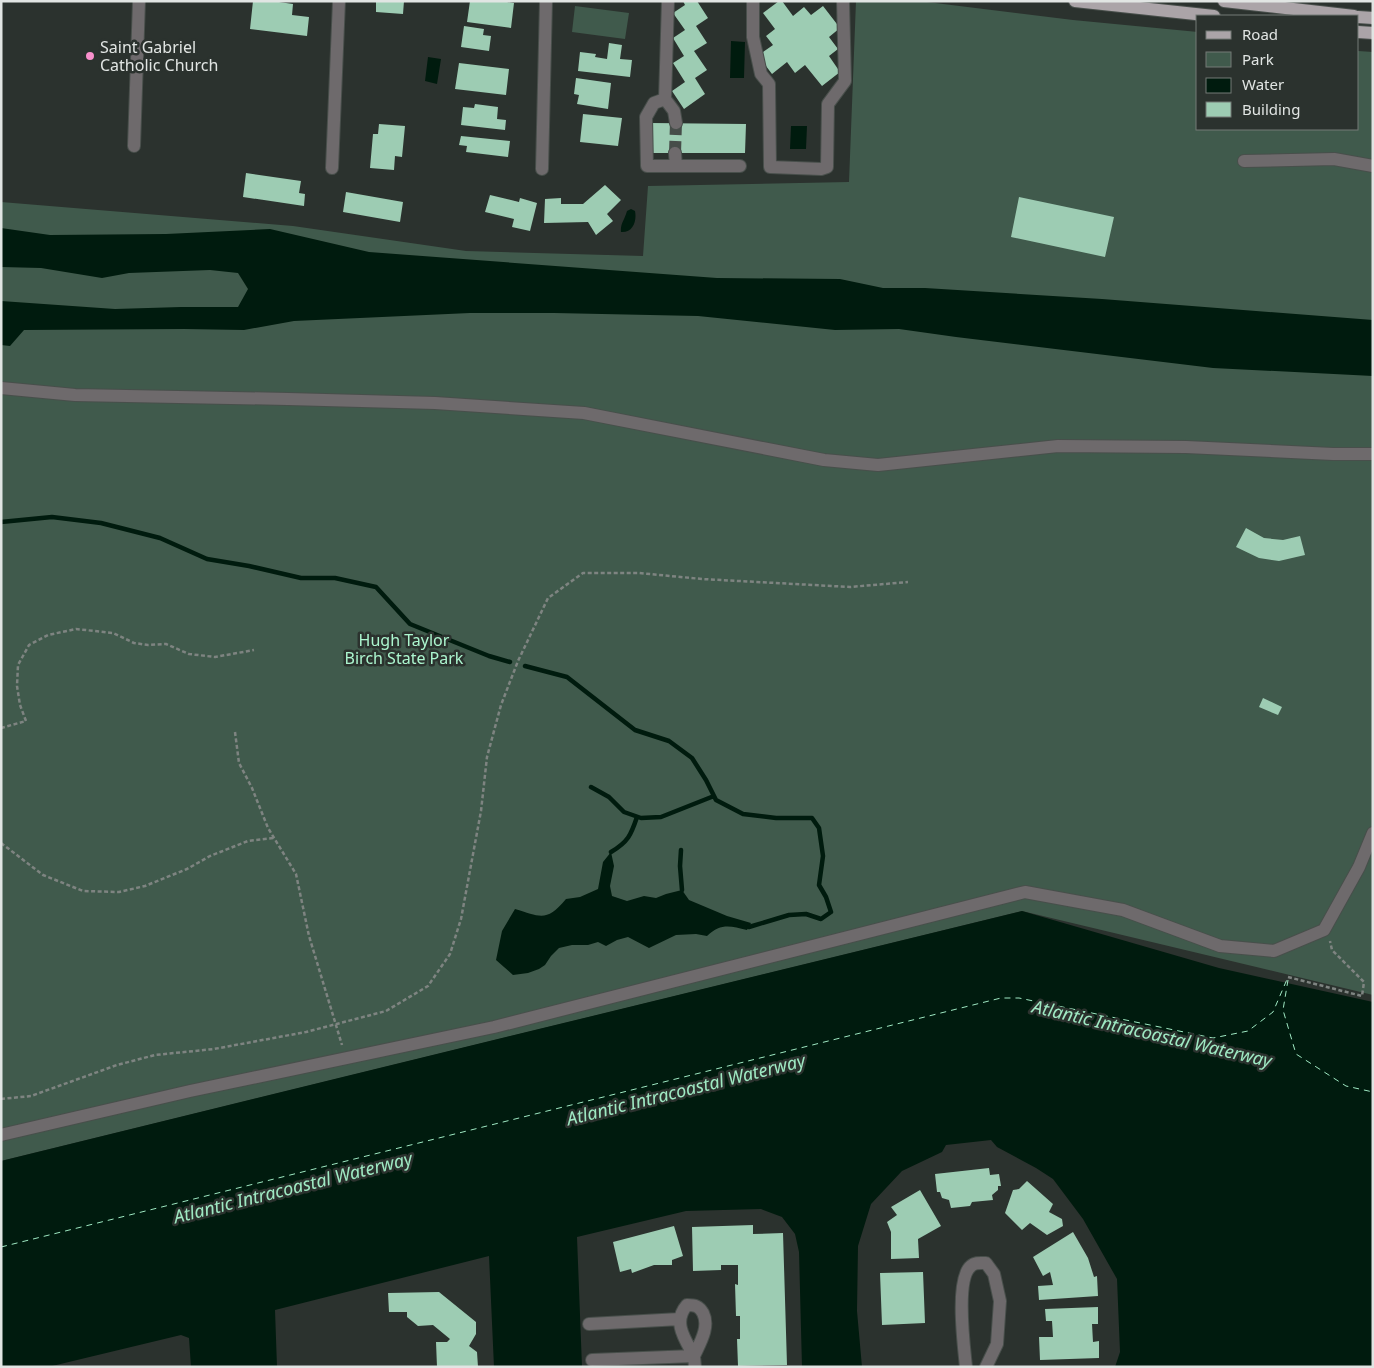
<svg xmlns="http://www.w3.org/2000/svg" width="1374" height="1368" viewBox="0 0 1374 1368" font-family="'Noto Sans',sans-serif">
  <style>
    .green { fill: #405a4c }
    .water { fill: #001b0e }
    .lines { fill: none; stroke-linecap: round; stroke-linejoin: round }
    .stream { stroke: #001b0e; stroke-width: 4.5 }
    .ferry { stroke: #9fe9c3; stroke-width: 1; stroke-dasharray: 6 5; stroke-linecap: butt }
    .building { fill: #9dccb3 }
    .minor-tunnel { stroke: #464d49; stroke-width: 12; stroke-dasharray: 12 6; stroke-linecap: butt }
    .minor-casing { stroke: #484f4b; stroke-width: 14 }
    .major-casing { stroke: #484f4b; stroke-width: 14 }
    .path { stroke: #7e8481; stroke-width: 2.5; stroke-dasharray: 4 2.5; stroke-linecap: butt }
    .minor { stroke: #6e6a6c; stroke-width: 12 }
    .major { stroke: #aba4a8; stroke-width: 12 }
    .poi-dot { fill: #f890cc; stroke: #2b322e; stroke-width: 2 }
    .labels { text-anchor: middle; stroke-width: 5; stroke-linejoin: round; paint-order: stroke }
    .poi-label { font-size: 16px; fill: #e1e5e3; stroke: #2b322e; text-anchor: start }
    .park-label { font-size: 16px; fill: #acf6cf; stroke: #2b322e }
    .water-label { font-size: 18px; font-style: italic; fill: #9fe9c3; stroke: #2b322e }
  </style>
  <rect width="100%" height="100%" fill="#2b322e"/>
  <!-- green -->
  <path class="green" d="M856,1h63l154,19 125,12v97h160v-78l15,1v943l-351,-84 -1021,250v-959l292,24 173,25 177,5 5,-70 201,-4z
    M575,6l54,7 -4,26 -53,-7z"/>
  <!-- water -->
  <path class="water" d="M731,41l14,1 -1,36h-14z
    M428,57l13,2 -4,25 -12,-3z
    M791,126h16l-1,23h-16z
    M631,209l4,2c2,10 -2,22 -14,21 -1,-8 4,-13 6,-21z
    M1,228l49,7 116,-1 104,-5 99,23 348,26 123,1 43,9h42l177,11 271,21v56l-160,-8 -257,-31 -57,-8 -64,1 -137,-14 -144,-3h-84l-176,8 -50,9 -60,-1 -160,1 -14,16 -9,-1v-44l114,8 66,-2h57l10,-18 -10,-16 -28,-3 -81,3 -27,5 -61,-10 -40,-1z
    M611,852l3,14 -4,20 2,10 15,5 17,-5 12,2 10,-4 16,-4 7,10 38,16 24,7 -4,7c-17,-4 -26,-7 -40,6l-11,-2 -20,1 -27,13 -21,-11 -11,3 -11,6 -8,-4 -10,3h-16l-13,3 -8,8 -6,9 -6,4 -11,4 -15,2 -17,-15 6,-29 13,-22c26,8 32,13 51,-10l14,-2 18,-8 5,-27z
    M1022,911l197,57 154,34v365h-258l5,-15 -3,-73 -34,-60 -30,-40 -17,-11 -39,-21 -6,-7 -45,5 -4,7 -40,19 -31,33 -13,42 -1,65 5,56h-60l-3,-115 -4,-18 -13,-17 -21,-8 -75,2 -109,26 5,130h-88l-5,-111 -214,54 2,57h-86l-2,-29 -8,-3 -133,32h-47v-206l358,-88z"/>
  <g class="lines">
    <!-- stream -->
    <path class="stream" d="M1,522l51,-5 49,6 59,15 47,21 42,7 52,12h34l41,9 34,37 79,32 21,6
      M525,666l42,11 68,53 34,11 23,17 14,22 10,20 27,14 33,4h36l7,10 4,28 -4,29 7,12 5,15 -10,7 -15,-5 -17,1 -40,12
      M591,787l18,10 15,15 17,6 20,-1 53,-21
      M681,850l-1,16 2,24
      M611,852c17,-10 20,-17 26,-35"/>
    <!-- ferry -->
    <path class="ferry" d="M1288,980l-5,30 13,44 50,32 27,6
      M1,1247l1000,-249h18l194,40 35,-7 25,-19 15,-35"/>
  </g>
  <!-- building -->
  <path class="building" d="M253,1h19l21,3 -1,11 17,2 -2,19 -57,-7z
    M376,1h28l-1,13 -27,-2z
    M470,1h31l13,2 -3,25 -44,-6z
    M683,1h14l11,17 -12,8 11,17 -13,8 13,19 -12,8 10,16 -21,15 -12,-18 13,-9 -12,-19 11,-7 -11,-18 12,-8 -12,-17 12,-8z
    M779,1h3l11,15 11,-9 7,8 12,-9 17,22 -11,9 9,12 -9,7 11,16 -18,14 -17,-21 -10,8 -8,-11 -15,12 -9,-12v-10l10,-7 -7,-9 9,-7 -12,-16z
    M464,26l20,3 -1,6 8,1 -2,15 -28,-4z
    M609,43l13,2 -2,14 12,1 -2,17 -52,-6 2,-19 16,2 -1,3 12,2z
    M459,63l50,6 -3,26 -51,-6z
    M576,78l35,5 -3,26 -31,-5 2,-9 -5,-1z
    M475,104l23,3 -1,12 9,1 -1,10 -44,-5 2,-18 11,1z
    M583,114l39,4 -4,28 -38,-4z
    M651,123l95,1 -1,29h-94z
    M379,124l26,2 -3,31 -7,-1 -1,14 -24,-2 3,-34h5z
    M461,136l49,5 -2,16 -42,-5 1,-6 -8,-1z
    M246,173l55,8 -2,12 6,1 -1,12 -61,-9z
    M605,185l16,15 -14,14 6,7 -17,14 -8,-13 -44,1 1,-24 16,-1v6h22z
    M346,192l57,10 -3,20 -57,-10z
    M490,195l29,7 1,-4 17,5 -7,28 -18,-4 2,-8 -29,-7z
    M1019,197l95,20 -9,40 -94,-20z
    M1246,528l18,10 19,2 17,-4 5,19 -26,6 -20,-3 -23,-11z
    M1263,698l19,9 -4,8 -19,-8z
    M989,1168l1,7 9,-1 2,12h-3v4l-6,5 1,5 -21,2 -2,4 -19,2 -2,-8 -7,-2 -2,-6h-3l-2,-18z
    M1027,1181l26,23 -4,8 13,7 1,7 -16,9 -17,-12 -8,7 -17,-17 8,-23 6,-1z
    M920,1190l21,36 -23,13 1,19 -28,1v-27l-4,-10 10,-7 -6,-8z
    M753,1225v9l30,-1 4,132 -49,1 -1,-27h3v-23h-4l-1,-32 3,1v-20h-17v5l-28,1 -1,-44z
    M674,1226l9,30 -11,4v5h-18l-22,8 -1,-4 -11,3 -7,-30z
    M1073,1232l15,26 6,19 3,-1 1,20 -59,4 -1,-14 15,-1 -3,-13 -7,4 -10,-19z
    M923,1272l2,51 -43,2 -2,-52z
    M439,1292l37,30v12l-7,12 8,6 1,15h-41l-1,-25h11l3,-3 -17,-14 -15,1 -11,-9v-5h-18l-1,-19z
    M1098,1307v17h-6l1,18 6,-1v17l-59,2 -1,-23h14l-1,-16h-6l-1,-12z"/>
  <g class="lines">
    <!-- minor-tunnel -->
    <path class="minor-tunnel" d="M675,153l1,-30"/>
    <defs>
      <path id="minor" d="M668,1l-3,98 9,12 2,12
        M753,1v36l8,37 8,10 1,83 51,2 6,-2 1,-63 17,-23 -2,-80
        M665,99l-11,4 -8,14 1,49h93
        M134,146l5,-145
        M675,153l1,13
        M1244,161l90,-2 39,7
        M332,168l7,-167
        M542,169l4,-168
        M1,388l74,7 213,4 147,4 149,10 240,47 54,5 180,-19 128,1 147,7h40
        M1,1135l189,-44 304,-64 531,-135 98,18 97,36 54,5 50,-21 35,-63 14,-34
        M687,1305c8,0 12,1 16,8 7,14 -3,30 -9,43 -9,-17 -22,-34 -7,-51z
        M589,1324l91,-5
        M592,1360l102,-4 1,11
        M966,1367c-2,-20 -11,-88 5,-101 4,-4 10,-3 15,-3l8,11 6,27 -3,43 -11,23"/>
      <path id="major" d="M1075,1l139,15
        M1224,1l130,15
        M1358,17l15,1
        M1358,32l15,1"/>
    </defs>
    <!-- minor casing -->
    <use href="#minor" class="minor-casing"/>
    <!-- major casing -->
    <use href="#major" class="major-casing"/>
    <!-- path -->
    <path class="path" d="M1,728l25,-7 -6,-16 -3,-19 1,-21 11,-20 19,-10 28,-6 37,4 21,10 14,2 18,-1 23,10 26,3 39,-7
      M235,732l4,31 13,25 16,40 28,46 13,62 33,109
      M1,843l42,32 40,16 36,1 26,-6 42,-17 23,-13 38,-15 26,-3
      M1288,977l74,19 2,-14 -32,-32 -2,-9
      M1,1099l30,-3 86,-31 38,-10 59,-6 92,-17 80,-21 42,-25 22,-32 11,-35 20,-108 6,-54 14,-52 17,-44 30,-63 35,-25h56l63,6 148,8 58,-5"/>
    <!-- minor -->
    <use href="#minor" class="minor"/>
    <!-- major -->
    <use href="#major" class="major"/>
  </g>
  <!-- markers -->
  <circle class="poi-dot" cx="90" cy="56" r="5"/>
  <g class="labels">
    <!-- poi labels -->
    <g class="poi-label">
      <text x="100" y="53">Saint Gabriel<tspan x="100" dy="18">Catholic Church</tspan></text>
    </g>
    <!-- park labels -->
    <g class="park-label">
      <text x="404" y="646">Hugh Taylor<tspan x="404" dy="18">Birch State Park</tspan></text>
    </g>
    <!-- water labels -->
    <g class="water-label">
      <text transform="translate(1152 1034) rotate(13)" y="6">Atlantic Intracoastal Waterway</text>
      <text transform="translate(686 1090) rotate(-14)" y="6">Atlantic Intracoastal Waterway</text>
      <text transform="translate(293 1188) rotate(-14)" y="6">Atlantic Intracoastal Waterway</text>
    </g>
  </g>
  <!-- border -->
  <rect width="1374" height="1368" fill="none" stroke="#e1e5e3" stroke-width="5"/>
  <!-- legend -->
  <rect x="1196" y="15" width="162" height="115" fill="#2b322e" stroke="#747a76"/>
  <rect x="1206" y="31" width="25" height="8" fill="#aba4a8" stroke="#747a76"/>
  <text x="1242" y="40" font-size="15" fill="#e1e5e3">Road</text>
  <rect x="1206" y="52" width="25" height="15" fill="#405a4c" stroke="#747a76"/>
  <text x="1242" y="65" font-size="15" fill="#e1e5e3">Park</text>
  <rect x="1206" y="78" width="25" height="15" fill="#001b0e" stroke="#747a76"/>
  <text x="1242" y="90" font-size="15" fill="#e1e5e3">Water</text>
  <rect x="1206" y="102" width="25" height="15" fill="#9dccb3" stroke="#747a76"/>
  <text x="1242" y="115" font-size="15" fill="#e1e5e3">Building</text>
</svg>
